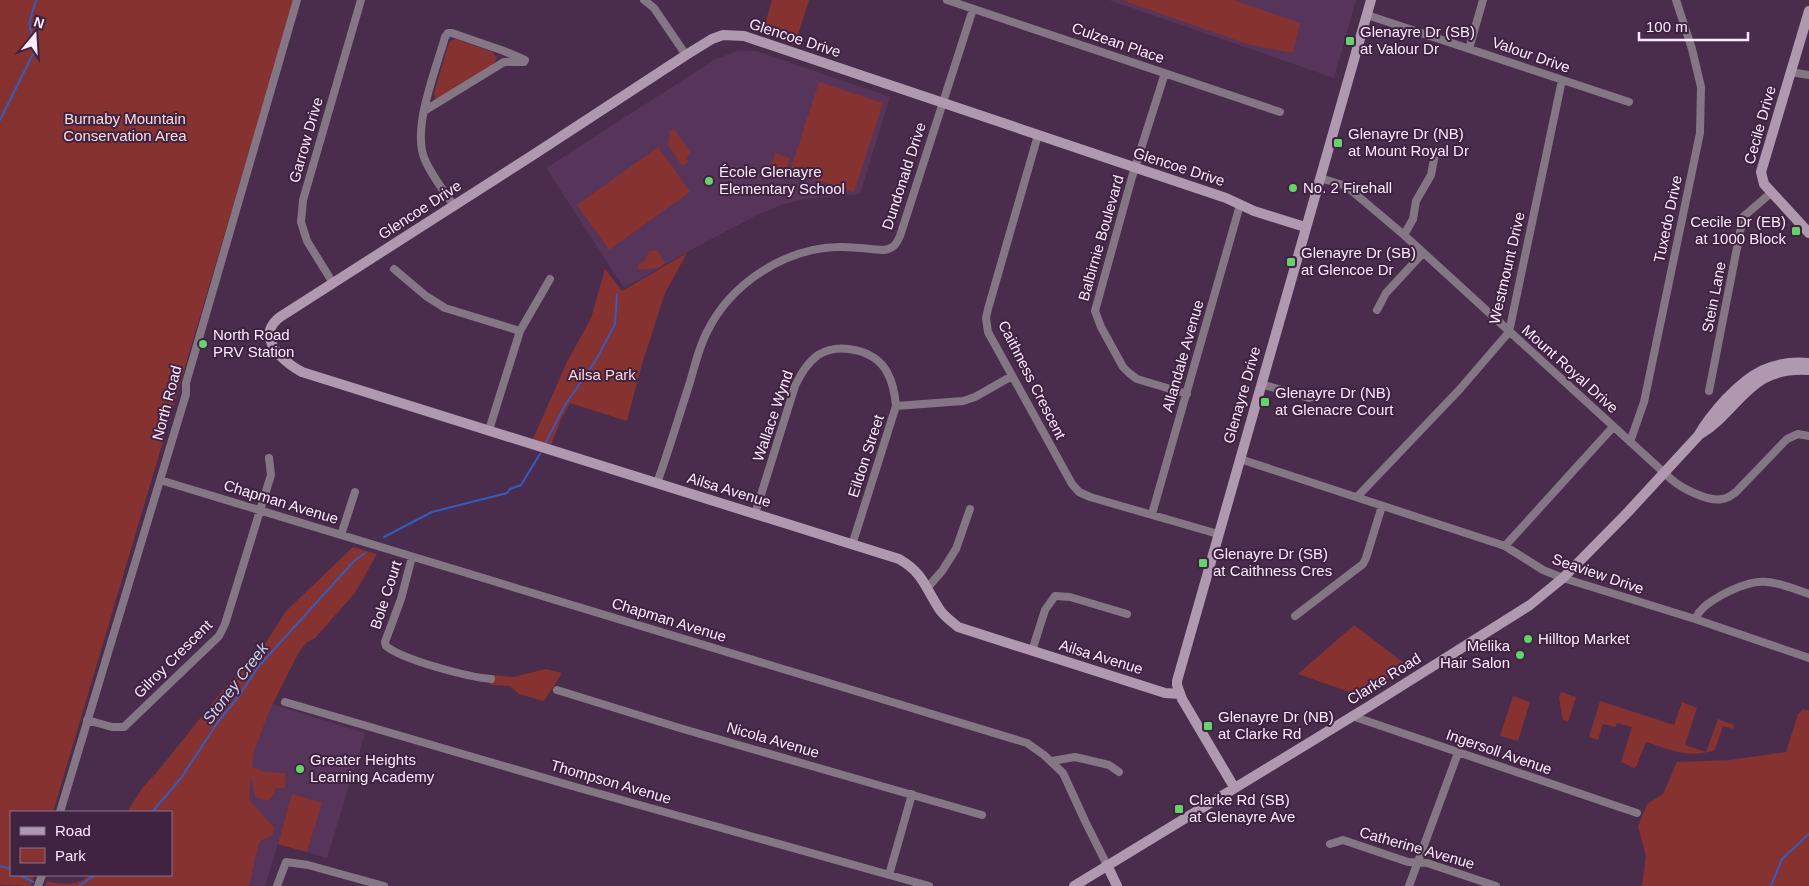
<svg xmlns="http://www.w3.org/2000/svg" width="1809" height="886" viewBox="0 0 1809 886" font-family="Arial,sans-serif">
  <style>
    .built { fill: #573459 }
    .green { fill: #863230 }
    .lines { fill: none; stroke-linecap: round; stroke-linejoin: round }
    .stream { stroke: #345cbf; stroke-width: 2 }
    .street { stroke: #857686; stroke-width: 8 }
    .secondary { stroke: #b098b1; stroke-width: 10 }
    .poi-dot { fill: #63d469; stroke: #3f2341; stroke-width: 2 }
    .labels { text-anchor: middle; stroke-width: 4; stroke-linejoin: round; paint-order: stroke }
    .poi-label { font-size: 15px; fill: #fdeafe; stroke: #3f2341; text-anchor: start }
    .street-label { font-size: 15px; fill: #fdeafe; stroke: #3f2341 }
    .park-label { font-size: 15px; fill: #fddbd7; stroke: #3f2341 }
    .water-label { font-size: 16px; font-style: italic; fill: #c9d6f0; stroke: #3f2341 }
  </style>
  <rect width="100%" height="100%" fill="#4a2d4c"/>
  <!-- built -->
  <path class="built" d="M1109,0h247l-22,78z
    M739,50l17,1 134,46 -30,97 -55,5 -24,6 -24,10 -57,30 -76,43 -78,-120 168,-108z
    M265,702l100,31 -38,125 -49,-14 -13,42h-116l22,-11v-61z"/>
  <!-- green -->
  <path class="green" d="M0,0h294l-241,812h-42v63h23l-3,11 -31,-1z
    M772,0h37l-14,44 -33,-10z
    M1122,0h112l66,23 -7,30 -46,-9z
    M456,39l36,13 5,6 -4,7 -54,34 -4,-1 -1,-5 15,-50 3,-3z
    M819,82l64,21 -29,89 -64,-21z
    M674,129l17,24 -5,5 3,4 -7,4 -14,-21 2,-10 -2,-3z
    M658,147l32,45 -81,58 -32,-45z
    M775,153l15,5 -5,16 -15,-5z
    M657,250l8,13 -6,5 -21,2v-6l7,-3 4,-10z
    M687,253l-22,40 -23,71 -15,57 -57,-18 -9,16 -10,26 -18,-6 34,-77 24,-44 14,-49 17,22z
    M353,547l24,7 -22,39 -40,45 -9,5 -7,9 -28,55 -17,44 -2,16 13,5 21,1 -1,15h-10l-1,6 -6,7 -13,-4 -4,-20 -2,23 25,27 -1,7 -14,8 -10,44h-203l1,-5c13,4 33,5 42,-6h82v-63h-44l16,-25 14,-15 66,-82 37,-38 26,-41z
    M1354,625l54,41 -47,30 -63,-22z
    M546,669l16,4 -18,28 -25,-7 -9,-8 -20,-1 3,-10 20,2z
    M1561,692l15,5 -8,25 -5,-2 -4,-22z
    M1513,696l17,6 -12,39 -18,-5z
    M1600,701l74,24 8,-23 15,6 -12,37 21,7 12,-33 16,6 -1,4 -10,-3 -8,24c-27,9 -43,0 -69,-8l-10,25 -2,1 -13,-6 11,-35 -15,-4 -2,4 -12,-3 -5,16 -9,-3z
    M1803,709l6,2v175h-167l4,-30 -8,-30 9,-22 16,-10 14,-32 53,-2 56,-8 12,-38z
    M292,794l30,9 -15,49 -29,-8z"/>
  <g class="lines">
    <!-- stream -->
    <path class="stream" d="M0,120l36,-72 -7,-24 7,-24
      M546,442l19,-37 31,-45 19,-36 2,-30
      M384,537l48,-25 75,-19 3,-4 11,-4 19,-31
      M152,812l29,-34 37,-56 21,-26 19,-29 96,-106 11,-8
      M0,866l11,3
      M20,875l13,7
      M79,886l16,-11
      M1771,886l11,-27 27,-25"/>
    <!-- street -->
    <path class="street" d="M644,0l10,8 32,47
      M947,0l333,112
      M1367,15l262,87
      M1469,49l14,-49
      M1790,72l19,3
      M1165,73l-33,104 -37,134 6,16 22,40 6,6 8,6 50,15
      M424,111l80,-49h20l1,-2 -21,-9 -52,-18h-4l-3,4c-9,33 -34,92 -20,123 7,16 19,31 29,46
      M1038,135l-50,174 -2,9 2,14 84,152 7,8 11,5 128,37
      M1320,178l26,8 58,49 267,244c10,9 37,23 51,20 5,0 10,-4 14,-7l51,-53 11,-5 11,2
      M1404,235l9,-16 3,-18 15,-26 4,-21
      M394,269l32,27 19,12 75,23
      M333,283l-26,-42 -6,-19 2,-22 58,-200
      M1377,310l9,-17 37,-40
      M1261,384l48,14 17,-5
      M1709,391l34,-174 29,-25
      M489,430l31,-99 30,-52
      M1630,442l14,-40 56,-269 1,-46 -9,-38 -16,-49
      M1240,459l265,87 38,24 20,8 132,41 114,39
      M160,480l867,263 17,12 19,18 22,48 22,44
      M657,483c12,-33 22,-67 33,-101 5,-17 9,-35 17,-50 24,-49 79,-85 134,-85 14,0 28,2 42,3 10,-1 13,-5 17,-14l73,-227
      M1357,497l103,-108 49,-57 53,-252
      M755,514l40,-128c6,-12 12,-23 23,-31 22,-13 57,-5 69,17 6,11 8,22 9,34
      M1152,514l88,-309
      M341,535l14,-43
      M852,545l44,-139 67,-5 12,-4 37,-21
      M1505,546l108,-119
      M412,557l-11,42 -16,43 1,4c17,14 82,31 105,33
      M928,587l14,-16 14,-22 14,-40
      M1295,616l68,-52 3,-6 16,-52
      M1695,619c6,-12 14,-16 25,-23 39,-21 49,-16 89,-2
      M1032,651l13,-41 10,-14 15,1 57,17
      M557,690l126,39 299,86
      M285,702l294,86 350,98
      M1352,716l285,97
      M87,720l25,7h12l95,-91 6,-12 46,-149 -2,-17
      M1052,761l23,-4 34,8 10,7
      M60,812l126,-418v-11l111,-383
      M1330,844l13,-4 65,22 19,1 69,23
      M889,875l23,-81
      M38,886l4,-11
      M277,886l9,-24 22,3 76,21
      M1409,886l49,-133"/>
    <!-- secondary -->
    <path class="secondary" d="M1809,11l-48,161 3,12 45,49
      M1699,435c43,-26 48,-69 110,-65
      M1180,694l-15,-1 -207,-66c-7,-6 -16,-12 -20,-20 -14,-22 -15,-34 -39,-48l-597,-187c-13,-7 -36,-24 -32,-42 2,-6 6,-10 10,-13l253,-162 153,-100 26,-16 11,-4 21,1 482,162 28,13 51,16
      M1234,787l-52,-88 -5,-14v-4l194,-681
      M1107,865l10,21
      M1074,886l297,-181 159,-100 33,-27 65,-66 70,-76c8,-14 17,-25 28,-37 25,-26 46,-39 83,-36"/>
  </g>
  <!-- markers -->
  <g class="poi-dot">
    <rect x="1345" y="36" width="10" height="10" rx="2.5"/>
    <rect x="1333" y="138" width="10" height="10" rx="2.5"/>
    <circle cx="709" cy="181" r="5"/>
    <circle cx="1293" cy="188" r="5"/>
    <rect x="1791" y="226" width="10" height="10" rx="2.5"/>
    <rect x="1286" y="257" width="10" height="10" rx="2.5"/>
    <circle cx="203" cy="344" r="5"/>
    <rect x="1260" y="397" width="10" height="10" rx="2.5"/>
    <rect x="1198" y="558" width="10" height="10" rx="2.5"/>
    <circle cx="1528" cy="639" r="5"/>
    <circle cx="1520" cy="655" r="5"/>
    <rect x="1203" y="721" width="10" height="10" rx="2.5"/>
    <circle cx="300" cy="769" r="5"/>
    <rect x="1174" y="804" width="10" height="10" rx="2.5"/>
  </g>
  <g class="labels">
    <!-- poi labels -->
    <g class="poi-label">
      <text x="1360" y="37">Glenayre Dr (SB)<tspan x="1360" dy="17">at Valour Dr</tspan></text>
      <text x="1348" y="139">Glenayre Dr (NB)<tspan x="1348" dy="17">at Mount Royal Dr</tspan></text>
      <text x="719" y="177">École Glenayre<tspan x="719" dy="17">Elementary School</tspan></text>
      <text x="1303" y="193">No. 2 Firehall</text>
      <text x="1786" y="227" text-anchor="end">Cecile Dr (EB)<tspan x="1786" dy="17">at 1000 Block</tspan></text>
      <text x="1301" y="258">Glenayre Dr (SB)<tspan x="1301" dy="17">at Glencoe Dr</tspan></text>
      <text x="213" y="340">North Road<tspan x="213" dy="17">PRV Station</tspan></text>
      <text x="1275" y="398">Glenayre Dr (NB)<tspan x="1275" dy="17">at Glenacre Court</tspan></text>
      <text x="1213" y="559">Glenayre Dr (SB)<tspan x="1213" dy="17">at Caithness Cres</tspan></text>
      <text x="1538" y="644">Hilltop Market</text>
      <text x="1510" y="651" text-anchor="end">Melika<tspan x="1510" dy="17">Hair Salon</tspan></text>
      <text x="1218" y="722">Glenayre Dr (NB)<tspan x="1218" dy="17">at Clarke Rd</tspan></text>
      <text x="310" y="765">Greater Heights<tspan x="310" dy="17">Learning Academy</tspan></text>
      <text x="1189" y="805">Clarke Rd (SB)<tspan x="1189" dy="17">at Glenayre Ave</tspan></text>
    </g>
    <!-- street labels -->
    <g class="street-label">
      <text transform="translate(795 38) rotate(18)" y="5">Glencoe Drive</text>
      <text transform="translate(1118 43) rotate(19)" y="5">Culzean Place</text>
      <text transform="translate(1531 55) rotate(19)" y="5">Valour Drive</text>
      <text transform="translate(1760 125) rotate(-74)" y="5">Cecile Drive</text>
      <text transform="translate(306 140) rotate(-74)" y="5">Garrow Drive</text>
      <text transform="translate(1179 167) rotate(18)" y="5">Glencoe Drive</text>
      <text transform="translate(904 176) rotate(-72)" y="5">Dundonald Drive</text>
      <text transform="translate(420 210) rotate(-33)" y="5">Glencoe Drive</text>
      <text transform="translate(1668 219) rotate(-78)" y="5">Tuxedo Drive</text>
      <text transform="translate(1101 238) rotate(-74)" y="5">Balbirnie Boulevard</text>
      <text transform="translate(1507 268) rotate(-77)" y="5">Westmount Drive</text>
      <text transform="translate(1714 297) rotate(-79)" y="5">Stein Lane</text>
      <text transform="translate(1183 356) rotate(-74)" y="5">Allandale Avenue</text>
      <text transform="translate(1570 369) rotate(42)" y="5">Mount Royal Drive</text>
      <text transform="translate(1032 380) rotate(63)" y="5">Caithness Crescent</text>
      <text transform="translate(1242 395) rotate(-74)" y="5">Glenayre Drive</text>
      <text transform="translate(167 403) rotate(-75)" y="5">North Road</text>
      <text transform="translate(773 416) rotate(-71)" y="5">Wallace Wynd</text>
      <text transform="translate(866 456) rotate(-72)" y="5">Eildon Street</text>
      <text transform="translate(729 490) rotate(17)" y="5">Ailsa Avenue</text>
      <text transform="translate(281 502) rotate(17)" y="5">Chapman Avenue</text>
      <text transform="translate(1598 574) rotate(19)" y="5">Seaview Drive</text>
      <text transform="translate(386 595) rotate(-72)" y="5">Bole Court</text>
      <text transform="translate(669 620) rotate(17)" y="5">Chapman Avenue</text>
      <text transform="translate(1101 657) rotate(17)" y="5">Ailsa Avenue</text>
      <text transform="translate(173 659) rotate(-45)" y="5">Gilroy Crescent</text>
      <text transform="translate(1384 679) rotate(-32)" y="5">Clarke Road</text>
      <text transform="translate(773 740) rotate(16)" y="5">Nicola Avenue</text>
      <text transform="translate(1499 752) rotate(19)" y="5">Ingersoll Avenue</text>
      <text transform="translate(611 782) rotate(16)" y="5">Thompson Avenue</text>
      <text transform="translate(1417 848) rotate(16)" y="5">Catherine Avenue</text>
    </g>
    <!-- park labels -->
    <g class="park-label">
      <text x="125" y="124">Burnaby Mountain<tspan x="125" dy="17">Conservation Area</tspan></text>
      <text x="602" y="380">Ailsa Park</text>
    </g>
    <!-- water labels -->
    <g class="water-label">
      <text transform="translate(235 683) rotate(-53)" y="6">Stoney Creek</text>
    </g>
  </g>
  <!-- legend -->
  <rect x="10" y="811" width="162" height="65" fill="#3f2341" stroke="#8b738d"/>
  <rect x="20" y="827" width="25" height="8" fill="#b098b1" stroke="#8b738d"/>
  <text x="55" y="836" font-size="15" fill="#fdeafe">Road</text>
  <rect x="20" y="848" width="25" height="15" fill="#863230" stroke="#8b738d"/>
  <text x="55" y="861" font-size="15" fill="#fdeafe">Park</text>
  <!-- north arrow -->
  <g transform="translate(35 35) rotate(18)" stroke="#3f2341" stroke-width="4" paint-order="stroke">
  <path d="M0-4L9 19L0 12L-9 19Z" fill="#fdeafe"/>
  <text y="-8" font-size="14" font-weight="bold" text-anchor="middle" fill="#fdeafe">N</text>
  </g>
  <!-- scale -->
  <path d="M1639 32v8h109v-8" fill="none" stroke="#fdeafe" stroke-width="2.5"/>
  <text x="1646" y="32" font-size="15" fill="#fdeafe" stroke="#3f2341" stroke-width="4" paint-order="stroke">100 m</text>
</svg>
